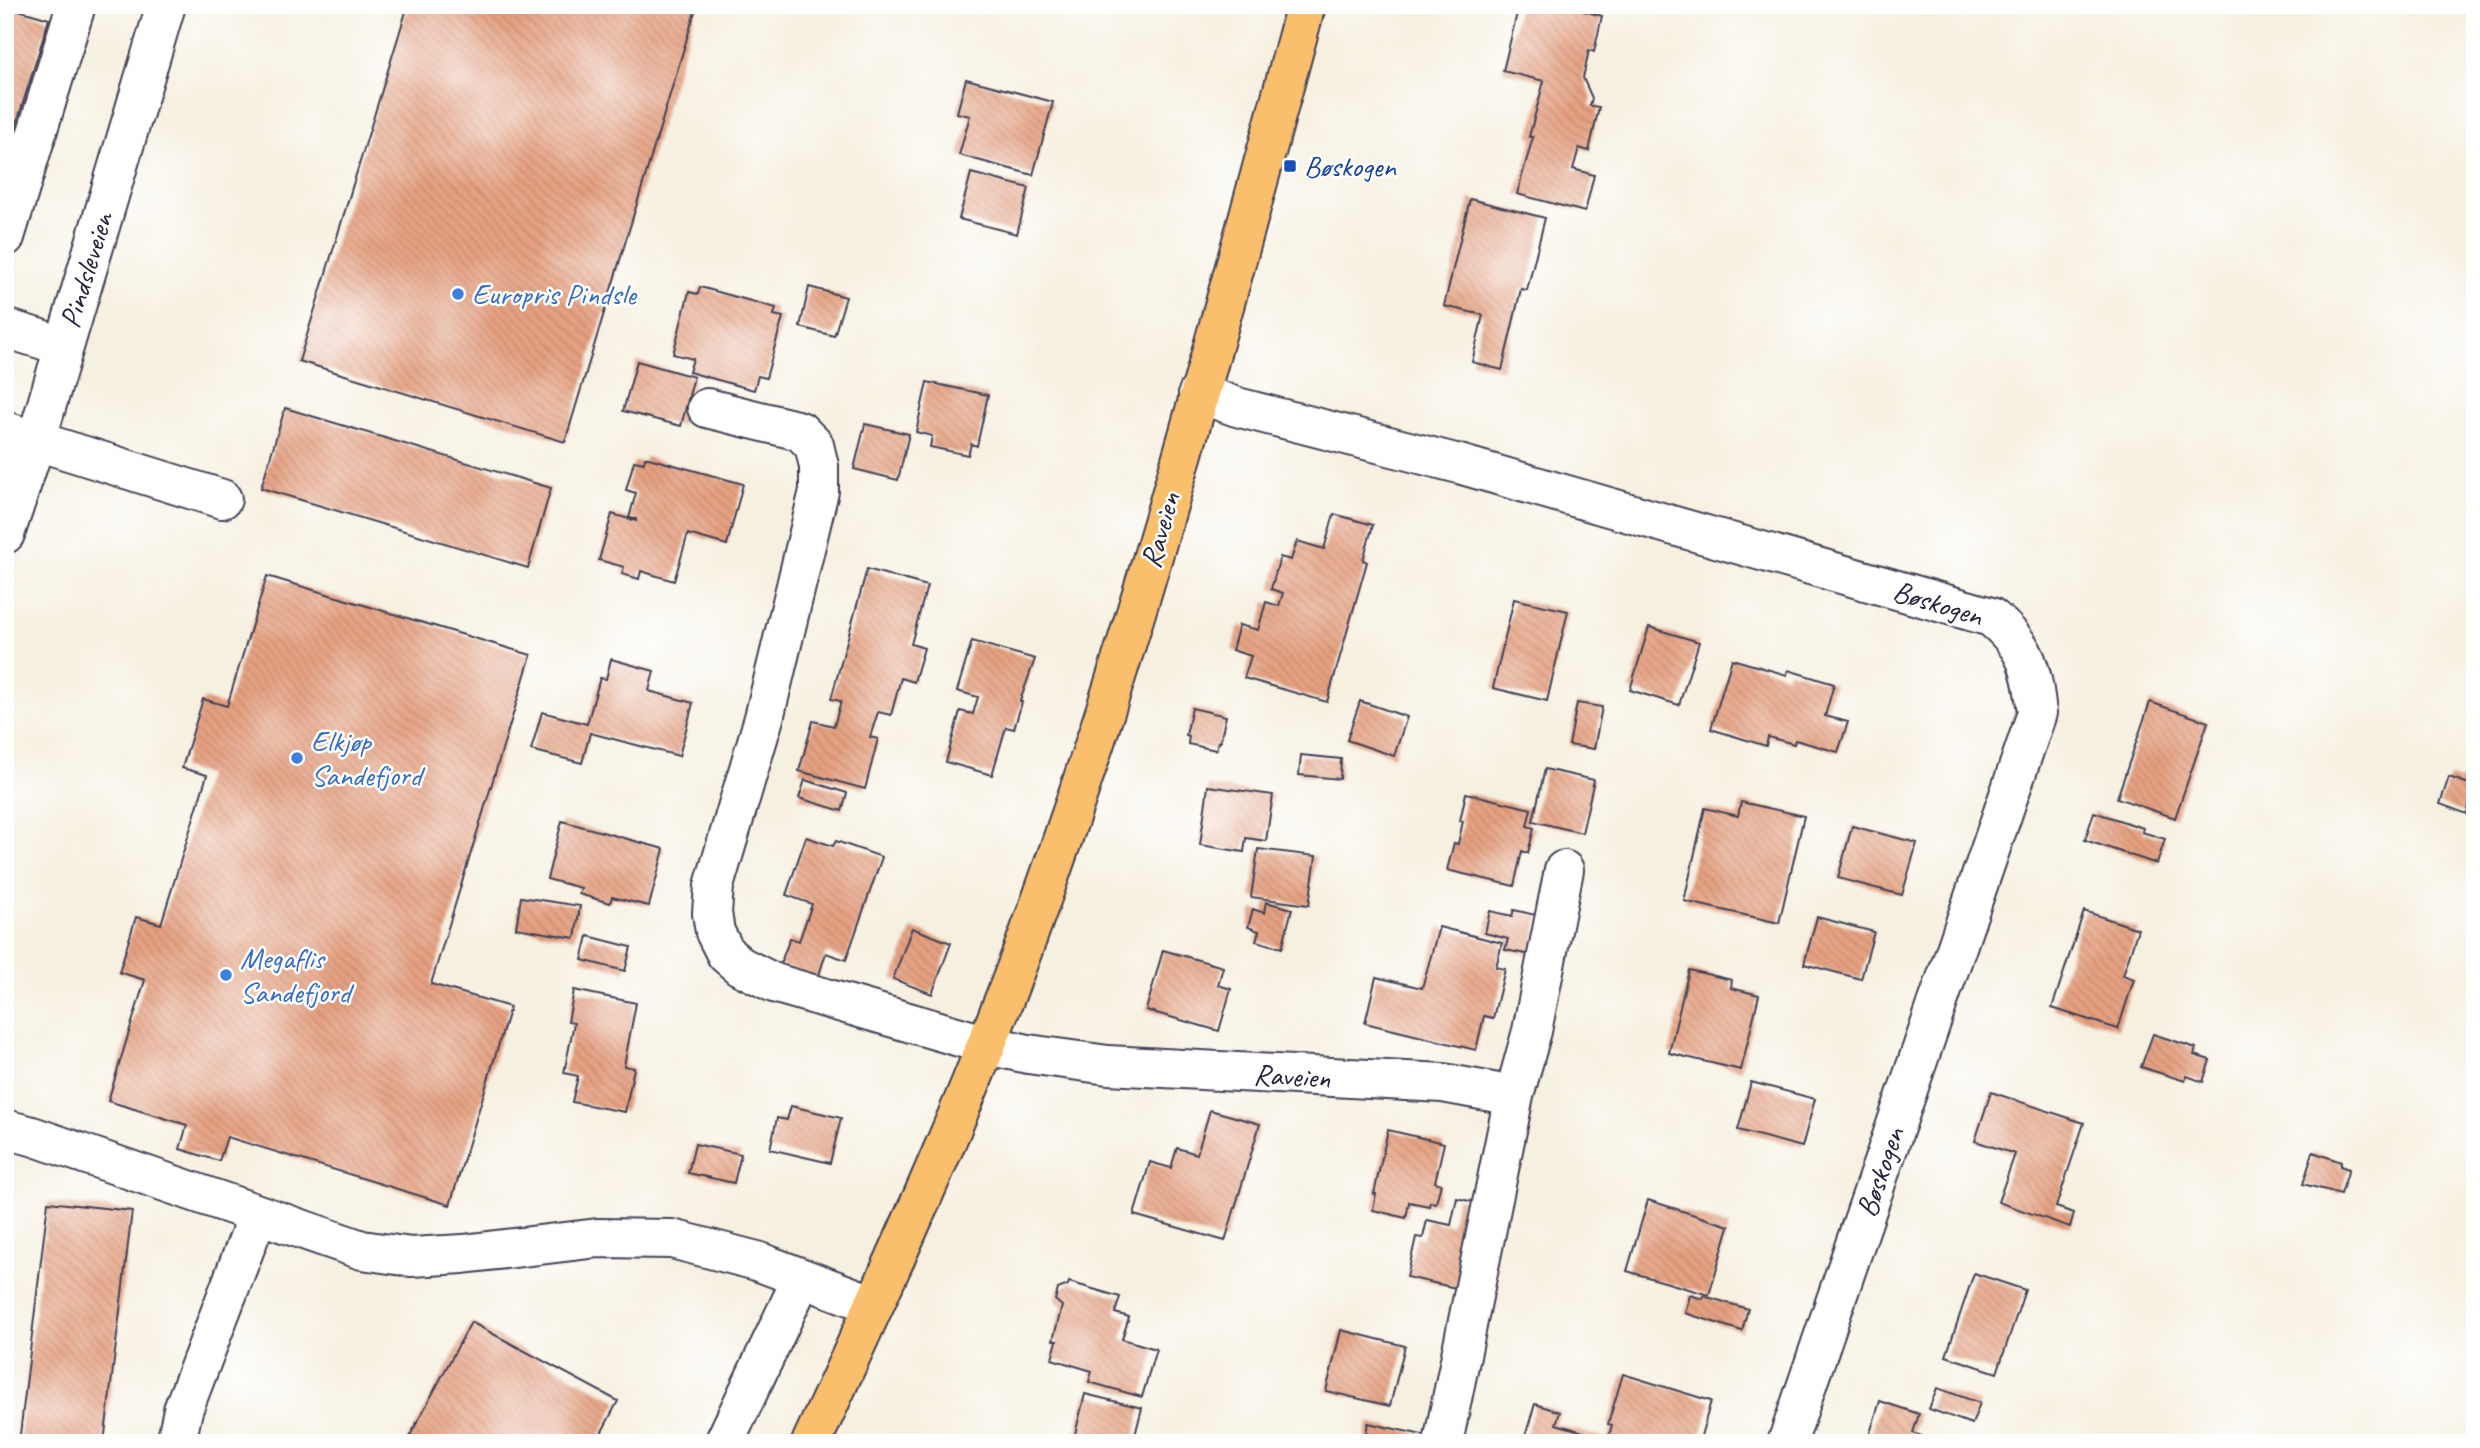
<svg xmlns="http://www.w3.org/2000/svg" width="2480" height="1448" viewBox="0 0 2480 1448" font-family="Caveat,sans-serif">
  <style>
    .building { fill: url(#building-back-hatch) }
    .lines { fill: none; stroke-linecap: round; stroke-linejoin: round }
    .minor-casing { stroke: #424154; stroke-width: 42 }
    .major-casing { stroke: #424154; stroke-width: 42 }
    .minor { stroke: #fff; stroke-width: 38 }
    .major { stroke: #f9bf6d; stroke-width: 38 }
    .transit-dot { fill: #1a4fb4; stroke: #fff; stroke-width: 2.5 }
    .shop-dot { fill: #3f7fe0; stroke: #fff; stroke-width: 2.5 }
    .labels { text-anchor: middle; stroke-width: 5; stroke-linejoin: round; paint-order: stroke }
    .transit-label { font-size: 30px; fill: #164399; stroke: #fff; text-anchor: start }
    .street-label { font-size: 30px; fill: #22223b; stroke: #fff }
    .shop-label { font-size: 30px; fill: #366cbe; stroke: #fff; text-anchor: start }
  </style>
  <defs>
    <pattern id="building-back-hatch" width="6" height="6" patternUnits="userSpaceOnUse" patternTransform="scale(1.75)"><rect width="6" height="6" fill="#e5a181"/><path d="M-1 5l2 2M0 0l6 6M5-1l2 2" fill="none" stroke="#c48a70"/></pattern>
  </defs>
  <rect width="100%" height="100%" fill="#fff"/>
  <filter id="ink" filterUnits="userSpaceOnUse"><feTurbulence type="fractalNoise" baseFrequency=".0143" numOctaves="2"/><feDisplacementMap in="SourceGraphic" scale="14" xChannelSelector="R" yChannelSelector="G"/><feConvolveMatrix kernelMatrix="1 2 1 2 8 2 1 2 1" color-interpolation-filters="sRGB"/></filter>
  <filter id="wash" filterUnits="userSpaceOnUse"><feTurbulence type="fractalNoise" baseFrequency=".00686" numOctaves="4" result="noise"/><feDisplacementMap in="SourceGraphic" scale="28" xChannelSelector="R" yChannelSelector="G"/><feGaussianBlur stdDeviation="1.57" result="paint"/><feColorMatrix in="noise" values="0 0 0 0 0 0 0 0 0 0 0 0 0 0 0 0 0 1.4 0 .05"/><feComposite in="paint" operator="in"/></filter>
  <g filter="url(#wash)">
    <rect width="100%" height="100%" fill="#f6f0e0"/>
    <g id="blocks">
      <!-- building -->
      <path class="building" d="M408,5h289l-132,437 -266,-81z
        M1519,5h44l39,11 -8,36 -5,-2 -6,28 9,20 -2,8 9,1 -10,44 -10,-3 -6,21 21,6 -9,37 -68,-18 16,-57h-4l15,-56 -41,-10z
        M5,6l44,13 -43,139h-1z
        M966,79l87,23 -20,73 -74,-20 11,-39 -13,-3z
        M971,173l58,15 -12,46 -58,-15z
        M1470,199l75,19 -18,72 -6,-1 -19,81 -30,-8 11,-47 -39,-9z
        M700,287l76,21 -2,7 9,2 -17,61 -8,-2 -4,14 -65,-18 4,-13 -20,-5 16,-62 9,2z
        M809,287l37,10 -12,39 -34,-9z
        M637,361l57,16 -13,49 -58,-15z
        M927,382l61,13 -11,51 -6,-2 -3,11 -38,-8 2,-11 -16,-4z
        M285,408l266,80 -23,80 -267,-80z
        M865,424l44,10 -11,46 -44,-11z
        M645,457l98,27 -16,61 -39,-11 -14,47 -33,-10 -2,8 -17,-5 2,-7 -25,-7 13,-46 24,7v-2l-7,-1 7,-25 -10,-3 8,-29 10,2z
        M1334,514l39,11 -10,35 4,2 -40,140 -83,-24 7,-22 -19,-6 7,-25 19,5 8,-28 13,4 4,-13 -12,-4 9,-32 11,3 6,-19 27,8z
        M867,569l60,17 -16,58 13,4 -10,34 -13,-4 -10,37 -13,-3 -8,25 8,2 -13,50 -66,-18 14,-50 21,5 7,-25 -10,-2z
        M267,576l264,79 -100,329 79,23 -60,198 -223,-68 -8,24 -39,-12 7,-24 -79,-24 37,-121 -26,-8 17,-55 25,7 46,-149 -25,-7 21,-69 24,7z
        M1514,599l54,12 -21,90 -54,-13z
        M1649,627l50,15 -20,63 -49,-15z
        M972,641l63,18 -15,42 2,1 -8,27 -8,-2 -14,48 -46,-13 14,-51 13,3 5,-17 -21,-6z
        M611,659l43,12 -5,20 44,12 -14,53 -89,-23 -8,30 -51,-13 11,-38 45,12 13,-46 6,1z
        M1732,659l55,16 1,-5 46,14 -9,32 23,6 -10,30 -43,-12 -1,4 -26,-7 -2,9 -55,-17z
        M1360,701l47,16 -13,39 -47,-16z
        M2150,702l58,20 -33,96 -58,-20z
        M1577,703l25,4 -8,42 -25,-4z
        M1192,708l34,8 -6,26h-2l-2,8 -28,-6 1,-8 -3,-1z
        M1301,755l40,4 -1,20 -41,-4z
        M1545,769l49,11 -12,53 -49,-12z
        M2449,777l26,9 -8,28 -27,-10z
        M805,780l42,13 -5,18 -43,-13z
        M1208,786l65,9 -7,46 -20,-3 -2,14 -44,-7z
        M1466,793l65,16 -4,17 7,2 -6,25 -6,-2 -8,35 -67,-16 7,-27 4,1 5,-23h-3z
        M1741,802l63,14 -25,107 -95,-22 21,-93 33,8z
        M2094,812l49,16 -1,4 23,7 -8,25 -72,-24z
        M562,821l102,28 -15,57 -37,-9 -2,6 -31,-9 2,-6 -34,-9z
        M1852,826l65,17 -15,52 -64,-17z
        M806,837l27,9 3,-5 46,16 -36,103 -20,-7 -8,25 -38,-13 10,-27 9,3 13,-37 -26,-9z
        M1258,849l58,7 -7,49 -58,-8z
        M521,897l59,9 -5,32 -59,-10z
        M1266,902l26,7 -10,39 -26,-7 3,-10 -11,-4 5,-18 11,4z
        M1514,910l26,6 -9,39 -26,-5 3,-11 -23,-6 5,-22 22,5z
        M2084,911l54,18 -15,46 11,4 -16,50 -66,-21z
        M1817,917l57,15 -13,47 -57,-15z
        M1439,927l63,16 -6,24 9,2 -12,49 -9,-2 -8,34 -111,-27 11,-46 46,11z
        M912,928l39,15 -19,51 -39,-15z
        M588,936l43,11 -6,24 -43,-11z
        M1163,950l60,17 -5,18 13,4 -12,42 -73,-21z
        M1689,970l43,10 -1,8 28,7 -18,75 -72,-17z
        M574,990l62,13 -12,63 10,2 -9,44 -53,-10 6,-26 -14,-3 10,-50 -6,-1z
        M2153,1034l43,14 -2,7 16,5 -7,22 -16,-6 -2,5 -44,-14z
        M1751,1082l64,17 -13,48 -64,-17z
        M1991,1092l93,31 -28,84 18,6 -4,14 -72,-25 17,-48 -40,-13z
        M791,1106l50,12 -11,45 -60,-14 7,-31 10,2z
        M1210,1110l50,14 -35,117 -91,-26 16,-53 21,6 6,-20 20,6z
        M1388,1130l56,13 -9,39 6,2 -5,19 -6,-1 -1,4 -20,-4 -3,16 -33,-8 3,-16h-2z
        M695,1144l46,10 -7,29 -46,-10z
        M2313,1152l28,10 -1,4 9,3 -8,25 -38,-10z
        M1457,1198l24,6 -25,84 -49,-11 9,-40 7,1 4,-18 24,5z
        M1648,1200l81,26 -20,69 -82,-24z
        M48,1202l84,9 -28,232h-85z
        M1974,1273l51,17 -28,83 -51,-17z
        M1069,1282l51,15 -5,16 14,4 -7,22 34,10 -14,48 -53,-15 3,-11 -40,-12 5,-18 -4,-1 9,-34 -7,-6 3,-11 10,-4z
        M1690,1295l13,4 1,-3 44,13 -6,22 -57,-18z
        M471,1322l147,79 -22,42h-190z
        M1341,1330l64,16 -15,60 -64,-15z
        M1623,1374l88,27 -12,42h-29l-17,-6 -2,6h-53l-18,-6 -2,6h-55l12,-39 25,8 -4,12 52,15 4,-14 -4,-1z
        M1937,1388l43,15 -8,21 -43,-15z
        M1085,1394l57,14 -9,35h-39l-20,-5z
        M1880,1401l39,13 -6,19 28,10h-74z
        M1368,1423l59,13 -2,7h-61z
        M1491,1437l15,5v1h-17z"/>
    </g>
  </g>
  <g filter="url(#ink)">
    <use href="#blocks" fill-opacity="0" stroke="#424154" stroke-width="2"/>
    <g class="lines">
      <defs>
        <path id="minor" d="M5,237l71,-232
          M5,328l58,18
          M1198,393l39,14 222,57 532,153c36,29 41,52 46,96l-250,730
          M707,408l93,23 14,14 5,21v25l-55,227 -50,168 -2,27 3,19 11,22 14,12 34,17 213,62 41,9 80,11 335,18 71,13 -71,347
          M5,431l217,68
          M5,534l31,-93 130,-436
          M1514,1096l18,-65 32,-161
          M5,1129l27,7 330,114 49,7 52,-3 135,-16 74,1 85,22 117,44
          M176,1443l7,-33 75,-196
          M724,1443l78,-165"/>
        <path id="major" d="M811,1443c77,-167 154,-334 217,-507 112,-304 193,-618 278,-931"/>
      </defs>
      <!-- minor casing -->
      <use href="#minor" class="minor-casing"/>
      <!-- major casing -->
      <use href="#major" class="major-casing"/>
      <!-- minor -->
      <use href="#minor" class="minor"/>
      <!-- major -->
      <use href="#major" class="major"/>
    </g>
  </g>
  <!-- markers -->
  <rect class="transit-dot" x="1283" y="159" width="14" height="14" rx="3.5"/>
  <g class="shop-dot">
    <circle cx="458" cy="294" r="7"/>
    <circle cx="297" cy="758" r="7"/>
    <circle cx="226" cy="975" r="7"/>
  </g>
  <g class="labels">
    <!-- transit labels -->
    <g class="transit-label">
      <text x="1304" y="176">Bøskogen</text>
    </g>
    <!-- street labels -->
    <g class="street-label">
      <text transform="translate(86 270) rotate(-73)" y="10">Pindsleveien</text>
      <text transform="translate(1160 530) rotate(-74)" y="10">Raveien</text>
      <text transform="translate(1938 603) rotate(17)" y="10">Bøskogen</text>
      <text transform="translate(1292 1076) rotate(3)" y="10">Raveien</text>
      <text transform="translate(1880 1172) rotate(-71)" y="10">Bøskogen</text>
    </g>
    <!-- shop labels -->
    <g class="shop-label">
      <text x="472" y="304">Europris Pindsle</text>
      <text x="311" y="751">Elkjøp<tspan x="311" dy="34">Sandefjord</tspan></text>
      <text x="240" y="968">Megaflis<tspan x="240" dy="34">Sandefjord</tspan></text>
    </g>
  </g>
  <!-- margin -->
  <rect width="2480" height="1448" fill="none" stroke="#fff" stroke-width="28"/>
</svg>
